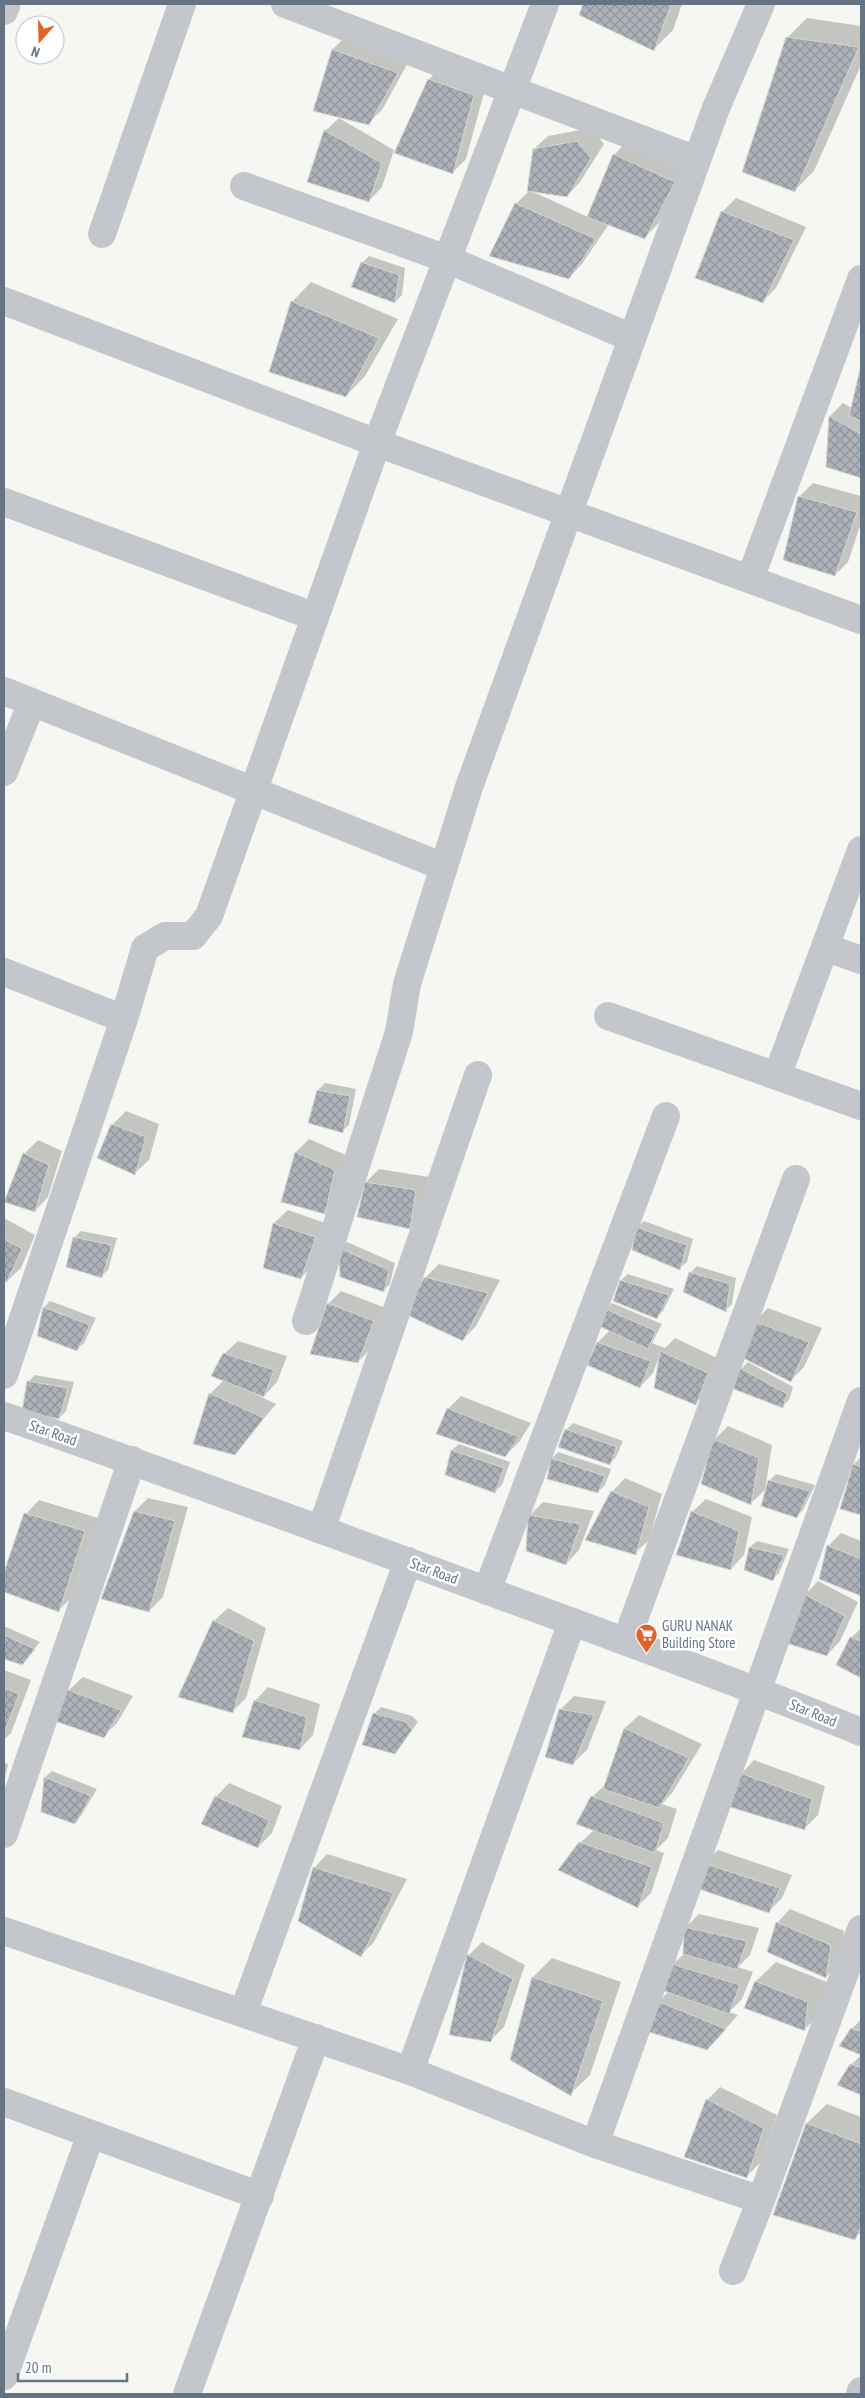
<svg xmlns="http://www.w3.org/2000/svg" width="865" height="2398" viewBox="0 0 865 2398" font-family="'PT Sans Narrow',sans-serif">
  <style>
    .shadow { fill: #0003 }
    .building { fill: url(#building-cross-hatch); stroke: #d7d7d5 }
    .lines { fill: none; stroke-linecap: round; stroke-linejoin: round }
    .minor { stroke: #c3c6ca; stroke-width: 28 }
    .tertiary { stroke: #c3c6ca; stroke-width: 28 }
    .labels { text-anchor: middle; stroke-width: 5; stroke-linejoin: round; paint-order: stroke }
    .street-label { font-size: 15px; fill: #657383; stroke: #fff }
    .poi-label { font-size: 15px; fill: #657383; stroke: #fff; text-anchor: start }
  </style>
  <defs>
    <pattern id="building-cross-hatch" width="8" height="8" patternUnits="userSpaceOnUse" patternTransform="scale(1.25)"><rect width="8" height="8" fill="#acb2b8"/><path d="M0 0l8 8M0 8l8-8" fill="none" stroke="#90959b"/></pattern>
  </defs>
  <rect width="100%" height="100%" fill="#f6f6f2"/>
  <!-- shadow -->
  <path class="shadow" d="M585,4h97l-9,26 -19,19 -73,-35z
    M807,18l54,8v39l-47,106 -19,19 -8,-152z
    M346,36l64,23 -28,51 -14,13 -54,-13 19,-61z
    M443,66l44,16 -21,77 -13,13 -57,-20 33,-73z
    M339,118l55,32 -12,37 -13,14 -44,-70z
    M591,128l13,16 -24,38 -13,14 -36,-5 57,26 26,-62 13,-14 60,27 -29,56 -13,13 -36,-13 -27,40 -13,14 -53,-74 14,-14 4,-41 14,-13z
    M736,198l70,29 -30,61 -14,14 -40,-90z
    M369,256l36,12 -3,27 -7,7 -33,-39z
    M311,282l87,37 -33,57 -19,20 -54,-94z
    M861,371v106l-34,-11 3,-50 13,-13 9,5z
    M813,483l48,13v27l-13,39 -13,13 -36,-78z
    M325,1083l31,6 -7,36 -7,6 -32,-9 8,-32z
    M126,1111l33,13 -10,36 -14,13 -23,-48z
    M309,1139l39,17 -10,43 -13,13 -43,-11 14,-49z
    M38,1140l24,11 -14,46 -13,14 -11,-57z
    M379,1169l50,8 -6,38 -14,13 -43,-46z
    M288,1210l40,14 -14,40 -13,14 -37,-11 10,-44z
    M4,1218l31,17 -14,33 -14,13 -3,-1z
    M644,1221l49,18 -6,23 -7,6 -43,-41z
    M81,1231l36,7 -9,32 -7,6 -27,-38z
    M347,1242l48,21 -5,21 -6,6 -44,-42z
    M439,1264l61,16 -24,46 -13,13 -38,-61z
    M697,1266l39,12 -4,26 -6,6 -36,-37z
    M628,1274l46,15 -11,22 -7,7 -35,-38z
    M341,1291l45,17 -15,40 -13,14 -30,-58z
    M50,1301l46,17 -12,25 -7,6 -33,-42z
    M612,1303l50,21 -10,19 13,5 10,-10 46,22 -12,30 -14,14 -36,-47 -6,16 -13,14 -51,-22 9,-23 12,-12 -4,-21z
    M768,1308l54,20 -18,39 -13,13 -36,-59z
    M238,1341l49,15 -10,26 -13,14 -11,-4v1l23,11 -42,50 -24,-60 14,-14v-26z
    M748,1362l45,25 -4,13 -7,7 -41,-38z
    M35,1375l39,7 -8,29 -7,7 -31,-36z
    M461,1396l70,27 -12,19 -14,14 -57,-47z
    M573,1423l50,18 -7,16 -6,7 -44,-34z
    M728,1426l44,19 -7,45 -14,13 -37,-63z
    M459,1444l51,18 -8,23 -7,6 -49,-17 6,-24z
    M558,1452l53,17 -6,16 -7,7 -46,-34z
    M861,1457v56l-20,-5 13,-44z
    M776,1474l39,11 -12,25 -7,7 -27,-36z
    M625,1478l37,16 -13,46 -14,13 -23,-61z
    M148,1498l40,9 -25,90 -14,14 -14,-100z
    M706,1499l46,18 -8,38 -13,14 -39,-57z
    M39,1500l59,18 -26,79 -13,13 -55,-19v-15l22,-62z
    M543,1502l51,9 -15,39 -13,14 -37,-48z
    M841,1533l20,8v54l-41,-17 8,-32z
    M757,1541l32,8 -10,24 -7,6 -22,-32z
    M818,1581l40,21 -18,39 -13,14 -22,-60z
    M228,1608l38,20 -20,70 -14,14 -18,-91z
    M4,1626l36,16 -18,22 -18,-6z
    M861,1628v49l-23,-13 13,-26z
    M4,1670l27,10 -20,53 -7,7z
    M83,1677l50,19 -16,27 -14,14 -49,-18 15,-29z
    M268,1687l52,17 -7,31 -13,14 -45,-48z
    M574,1696l32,5 -19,49 -14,13 -13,-53z
    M381,1707l31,9 6,6 -23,31 -21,-39z
    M639,1715l63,29 -30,49 -10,11 15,5 -9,29 -12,12 8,3 -13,40 -14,14 -57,-64 14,-13 -2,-33 14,-13 19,-56z
    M754,1760l71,26 -7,29 -14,14 -63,-55z
    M4,1763l4,1 -4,19z
    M52,1771l45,18 -16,27 -7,7 -32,-12 3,-34z
    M229,1783l53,23 -10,27 -14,14 -42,-50z
    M718,1850l74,25 -10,23 -13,13 -65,-47z
    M327,1854l80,25 -33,63 -13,13 -47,-87z
    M790,1909l54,22 -5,32 -13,14 -49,-54z
    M699,1914l60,14 -9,27 -12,12 15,5 -11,27 -13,13 9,3 -18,20 -62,-33 11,-11 4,-27 12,-11 1,-26z
    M482,1942l43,23 -21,62 -14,14 -21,-86z
    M552,1958l69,24 -31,93 -20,19 -58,-35 21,-82z
    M776,1962l51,20 -3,28 -19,19 -60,-21 11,-27z
    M861,2019v35l-20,-8 11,-17z
    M861,2055v38l-22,-8 12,-20z
    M720,2087l57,28 -17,48 -13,13 -40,-76z
    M827,2104l34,13v115l-7,6 -80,-24 33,-91z"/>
  <!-- building -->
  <path class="building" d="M583,4h88l-17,47 -75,-36z
    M786,37l73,10 -64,145 -53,-20z
    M332,49l66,24 -29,52 -56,-14z
    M428,79l46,16 -21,79 -59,-21z
    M324,130l58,33 -13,39 -62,-20z
    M577,141l14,17 -24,39 -40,-6 6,-42z
    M613,154l62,28 -30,57 -58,-22z
    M515,203l81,36 -27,40 -80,-23z
    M721,211l73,29 -31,63 -68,-25z
    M361,262l38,13 -4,28 -44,-16z
    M291,301l88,37 -33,59 -77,-25z
    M861,365v56l-12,-5z
    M829,416l32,18v44l-35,-11z
    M798,496l59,16 -22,64 -52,-16z
    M317,1090l33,6 -7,37 -35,-10z
    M111,1124l35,13 -11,38 -38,-17z
    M295,1152l40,18 -10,44 -44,-12z
    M23,1153l26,12 -14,47 -31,-10z
    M365,1182l51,8 -6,39 -53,-12z
    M273,1223l43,14 -15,42 -38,-11z
    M636,1227l51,18 -7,25 -48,-20z
    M73,1237l39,8 -10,33 -36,-11z
    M4,1239l18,10 -15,33 -3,-1z
    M339,1248l50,22 -5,22 -44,-15z
    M689,1272l41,12 -4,28 -43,-20z
    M424,1277l64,16 -25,48 -56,-26z
    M620,1280l49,15 -12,24 -44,-18z
    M327,1303l47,18 -16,42 -48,-9z
    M43,1307l47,18 -13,26 -40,-15z
    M605,1309l51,22 -8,18 -51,-24z
    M754,1321l55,21 -18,40 -48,-24z
    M597,1342l54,19 -11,27 -53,-23z
    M660,1351l48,22 -12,32 -42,-17z
    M223,1353l51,17 -10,27 -53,-21z
    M740,1368l47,26 -4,14 -52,-20z
    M27,1381l41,7 -9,31 -37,-8z
    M209,1393l55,25 -29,37 -42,-11z
    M447,1408l72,29 -14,20 -69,-23z
    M565,1429l52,18 -7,18 -52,-18z
    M713,1439l46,19 -8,47 -50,-21z
    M451,1450l53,18 -9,25 -50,-18z
    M551,1458l54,18 -7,17 -51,-14z
    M853,1464l8,3v48l-21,-6z
    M768,1480l42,11 -13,27 -36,-12z
    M611,1491l38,16 -13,48 -51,-15z
    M134,1511l41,10 -26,91 -48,-13z
    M691,1511l48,20 -8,39 -55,-15z
    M24,1513l61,18 -26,81 -55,-20v-20z
    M528,1515l53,9 -15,41 -40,-14z
    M827,1545l34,14v37l-42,-17z
    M749,1547l35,8 -11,26 -29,-11z
    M804,1594l41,22 -18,40 -41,-13z
    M213,1620l41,21 -21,72 -55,-16z
    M4,1635l31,14 -13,16 -18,-6z
    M850,1637l11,4v37l-25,-13z
    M4,1688l15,6 -15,39z
    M68,1690l53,20 -17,28 -52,-18z
    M254,1700l53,17 -7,33 -58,-13z
    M559,1709l35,6 -21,50 -28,-8z
    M373,1713l33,9 6,8 -17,24 -33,-9z
    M624,1728l65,30 -30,50 -56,-19z
    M740,1773l72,26 -7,31 -75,-23z
    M44,1777l47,19 -16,28 -34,-12z
    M215,1796l54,24 -11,28 -57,-24z
    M591,1796l73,27 -9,30 -79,-29z
    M579,1842l73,25 -14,41 -80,-38z
    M703,1863l77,25 -11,25 -70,-24z
    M313,1867l81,26 -33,64 -63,-36z
    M776,1922l55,23 -5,33 -59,-26z
    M684,1927l63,14 -10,29 -54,-16z
    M467,1954l46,25 -22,63 -42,-7z
    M672,1964l68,21 -11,29 -65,-23z
    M532,1977l71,24 -32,95 -61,-36z
    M755,1981l53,21 -3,29 -61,-23z
    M657,2001l69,28 -19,21 -58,-18z
    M851,2028l10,3v24l-22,-9z
    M850,2064l11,4v27l-24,-10z
    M706,2099l58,29 -17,50 -63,-21z
    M806,2123l55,21v82l-6,14 -82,-25z"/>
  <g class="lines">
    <!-- minor -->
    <path class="minor" d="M285,4l412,156
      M4,11l2,-5
      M244,186l203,73 185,79
      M102,234l80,-230
      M4,301l373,142 484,177
      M4,502l309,114
      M750,579l111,-300
      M4,691l440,176
      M4,772l28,-70
      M825,947l36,13
      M4,972l120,47
      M608,1016l253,90
      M777,1076l84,-226
      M306,1321l93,-289 8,-48 62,-197 247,-679 45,-104
      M4,1375l120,-356 21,-71 20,-12h28l16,-20 168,-473 168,-439
      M321,1530l157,-455
      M487,1591l179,-475
      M626,1641l170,-462
      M4,1834l128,-374
      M4,1931l406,140 185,73 166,56 100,-271
      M243,2013l165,-452
      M410,2071l162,-449
      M4,2102l87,32
      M595,2144l266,-743
      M733,2271l28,-71
      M4,2376l87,-242 169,62
      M187,2394l129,-356
      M860,2394l1,-3"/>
    <!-- tertiary -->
    <path class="tertiary" d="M4,1416c162,56 323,116 484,175 125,46 250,91 373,141"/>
  </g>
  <!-- icons -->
  <defs>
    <symbol id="supermarket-pin" viewBox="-11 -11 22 30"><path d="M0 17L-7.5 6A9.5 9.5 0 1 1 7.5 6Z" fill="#e36026" stroke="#fff"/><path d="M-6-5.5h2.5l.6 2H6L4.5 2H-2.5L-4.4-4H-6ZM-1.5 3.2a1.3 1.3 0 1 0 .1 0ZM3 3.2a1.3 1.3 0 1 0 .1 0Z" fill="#fff"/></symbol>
  </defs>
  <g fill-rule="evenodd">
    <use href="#supermarket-pin" x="634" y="1622" width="25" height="34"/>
  </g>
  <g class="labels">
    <!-- street labels -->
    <g class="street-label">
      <text transform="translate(53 1433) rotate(19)" y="5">Star Road</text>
      <text transform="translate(434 1571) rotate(20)" y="5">Star Road</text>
      <text transform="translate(813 1713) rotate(22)" y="5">Star Road</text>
    </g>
    <!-- poi labels -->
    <g class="poi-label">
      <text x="662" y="1631">GURU NANAK<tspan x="662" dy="17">Building Store</tspan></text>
    </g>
  </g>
  <!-- border -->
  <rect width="865" height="2398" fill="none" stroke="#657383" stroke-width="10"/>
  <!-- north arrow -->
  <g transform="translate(40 40) rotate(200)"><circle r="24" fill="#ffffff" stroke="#c1c7cd"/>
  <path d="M0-4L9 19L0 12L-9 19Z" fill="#e36026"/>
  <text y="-8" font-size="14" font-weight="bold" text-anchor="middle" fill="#657383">N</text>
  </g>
  <!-- scale -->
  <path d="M18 2373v8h109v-8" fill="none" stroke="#657383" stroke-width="2.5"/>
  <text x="25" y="2373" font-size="15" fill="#657383" stroke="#ffffff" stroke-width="4" paint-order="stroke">20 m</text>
</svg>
